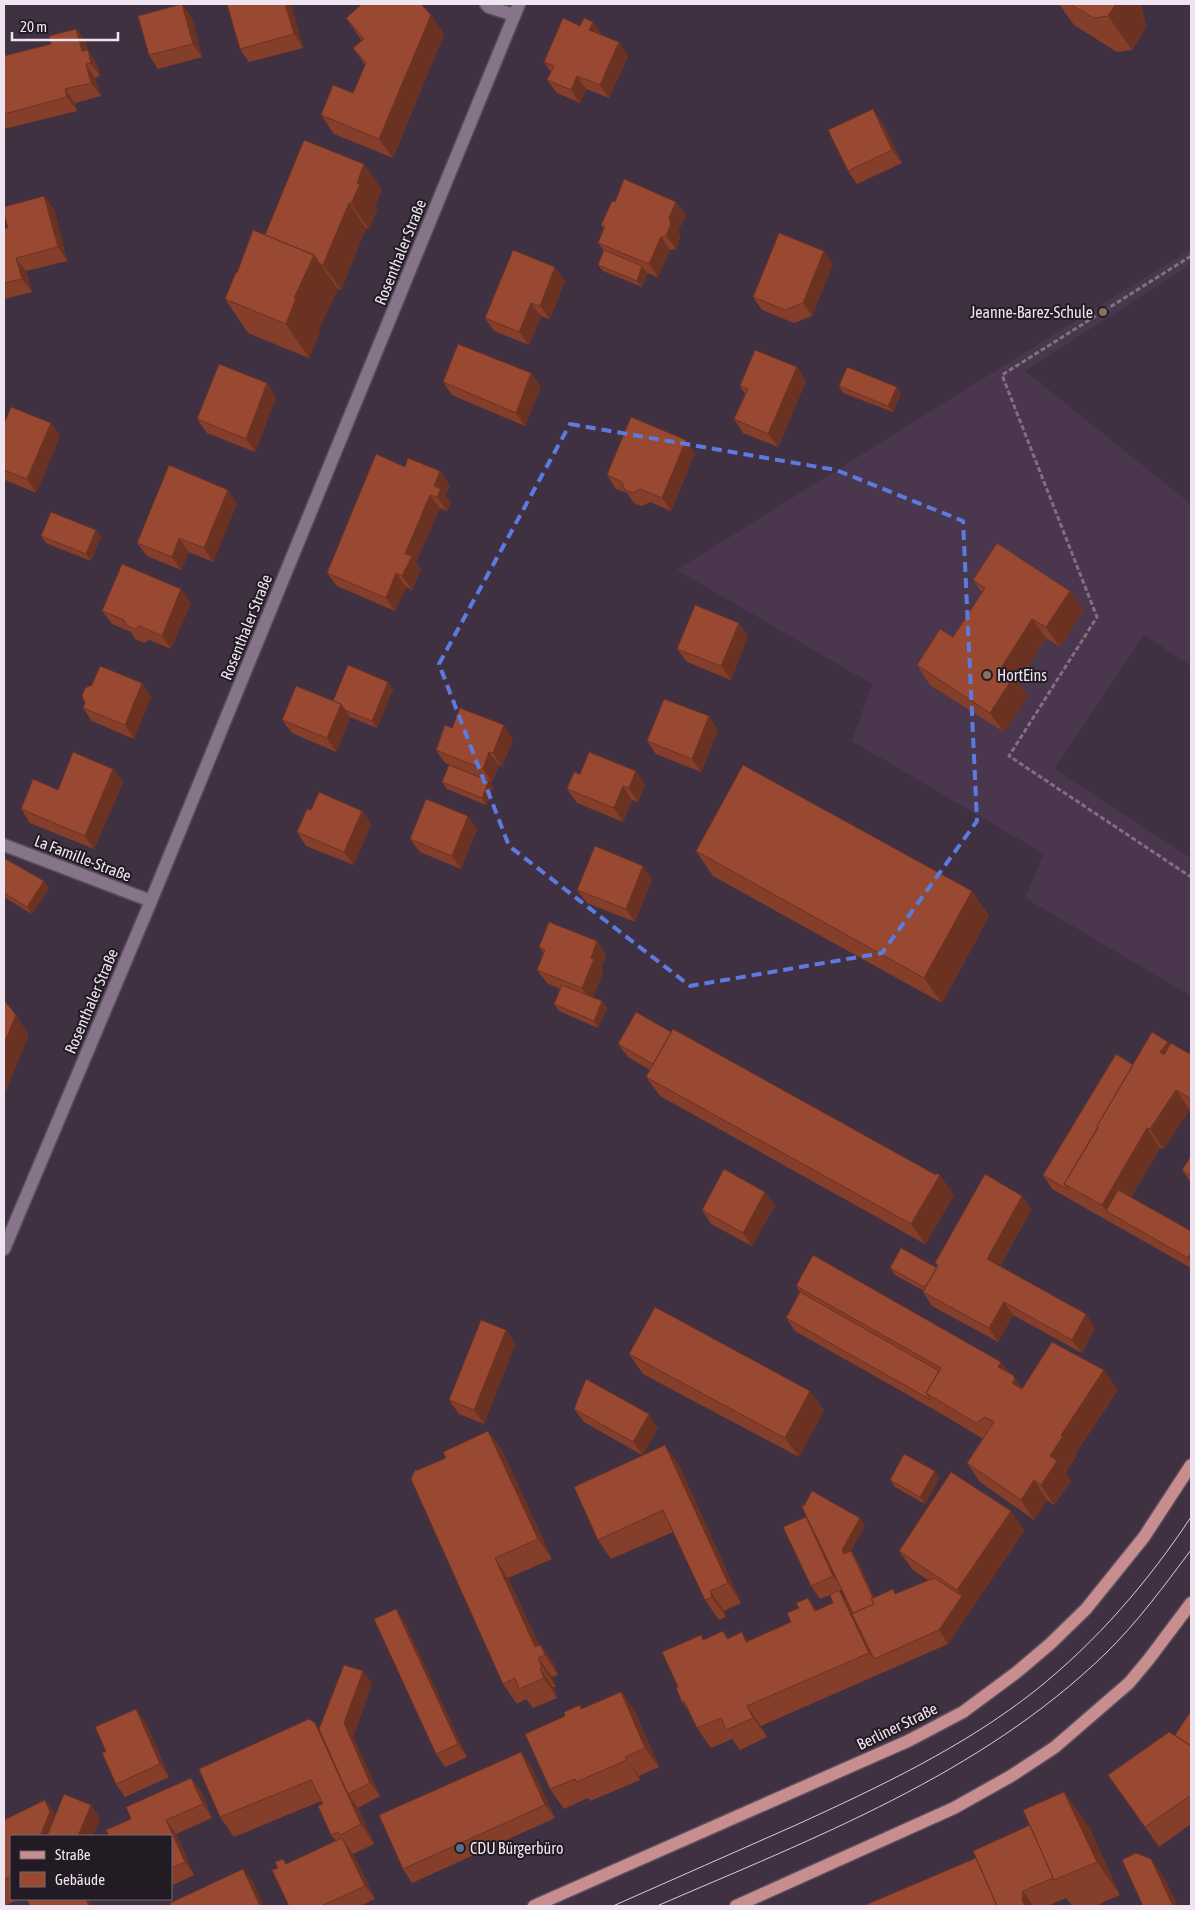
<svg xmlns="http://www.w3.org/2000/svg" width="1195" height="1910" viewBox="0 0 1195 1910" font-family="'Asap Condensed',sans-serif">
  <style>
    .built { fill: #4a364d }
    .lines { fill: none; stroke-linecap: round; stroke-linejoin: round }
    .minor-casing { stroke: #5a4d5d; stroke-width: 15 }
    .major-casing { stroke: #5a4d5d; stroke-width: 15 }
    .path { stroke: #7e7180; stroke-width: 3; stroke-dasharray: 5 2.5; stroke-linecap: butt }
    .minor { stroke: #867489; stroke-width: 12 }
    .major { stroke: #c88d8f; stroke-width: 12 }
    .tram { stroke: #d7cdd9; stroke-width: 1 }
    .wall { fill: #843e2a; fill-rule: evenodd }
    .shaded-wall { fill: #6b3222 }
    .building { fill: #994831; stroke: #6b3222 }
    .marked { fill: none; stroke: #5c7bdf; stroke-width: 4; stroke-dasharray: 10 6; stroke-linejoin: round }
    .education-dot { fill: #8d6e63; stroke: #221b23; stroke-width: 2 }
    .service-dot { fill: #5c6f8a; stroke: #221b23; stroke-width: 2 }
    .labels { text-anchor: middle; stroke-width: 4; stroke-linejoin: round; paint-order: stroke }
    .street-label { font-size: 16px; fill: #eee5f0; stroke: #221b23 }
    .poi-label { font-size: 16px; fill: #eee5f0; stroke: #221b23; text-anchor: start }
  </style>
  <rect width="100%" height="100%" fill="#403142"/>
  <!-- built -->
  <path class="built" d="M1191,249v15l-166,107 166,133v162l-47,-31 -90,134 137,89v138l-166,-98 19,-44 -192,-113 20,-57 -195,-114z"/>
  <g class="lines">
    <defs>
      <path id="minor" d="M486,4l3,3 25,8
        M4,845l147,56
        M4,1249l147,-348 368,-897"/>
      <path id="major" d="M534,1906l374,-165 55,-29 54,-40 33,-28 36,-35 58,-72 47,-72
        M736,1906l218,-98 57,-32 44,-29 74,-64 20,-24 42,-56"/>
    </defs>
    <!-- minor casing -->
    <use href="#minor" class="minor-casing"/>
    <!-- major casing -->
    <use href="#major" class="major-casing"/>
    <!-- path -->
    <path class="path" d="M1191,256l-189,119 95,242 -88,139 182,121"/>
    <!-- minor -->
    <use href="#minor" class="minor"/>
    <!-- major -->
    <use href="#major" class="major"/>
    <!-- tram -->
    <path class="tram" d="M613,1906c61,-27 122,-54 183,-81 83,-38 168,-78 240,-135 61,-49 112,-108 155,-173
      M657,1906c157,-68 323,-131 448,-252 32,-31 59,-68 86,-104"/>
  </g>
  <!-- wall -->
  <path class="wall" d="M182,4l10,14 10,39 -44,12 -9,-14z
    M227,4h64l12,44 -54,14 -9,-13z
    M1059,4h82l5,23 -14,23 -15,2 -43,-27z
    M431,15l13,19 -51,124 -59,-24 -13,-19 32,-22 12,-28 -12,-17 9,-7 -16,-23z
    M76,29l10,13 2,9 9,13 3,12 -5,2 6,18 -26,7 2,8 -73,18v-73l47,-12z
    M602,35l26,21 -19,42 -23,-9 -6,14 -23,-10 -10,-13 4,-8 -7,-10z
    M882,122l20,41 -45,21 -9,-13z
    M382,189l-7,17 2,3 -8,20 -3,-1 -25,62 -3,-1 -20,41 2,2 -11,26 -61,-25 -23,-34 12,-26 28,-38z
    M44,196l10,13 13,52 -41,10 6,21 -28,7v-70l4,-1z
    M615,202l71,13 -8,16 2,7 -4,11 -6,1 -12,27 -11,-4 -5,14 -39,-16 -5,-6 6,-14 -6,-8 6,-14 -3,-4z
    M833,264l-21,52 -18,7 -32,-13 -9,-13z
    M565,281l-15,38 -9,-3 -12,29 -35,-14 -9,-13z
    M797,367l9,14 -28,66 -35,-14 -9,-14 11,-25 -5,-8z
    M531,373l10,14 -16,39 -73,-31 -9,-13z
    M839,386l62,8 -8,18 -50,-19z
    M276,397l-21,55 -48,-19 -10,-14z
    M4,424l56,12 -24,57 -31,-13 -1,-1z
    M695,453l-24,58 -21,-9 -8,4 -8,-3 -7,-10 -11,-4 -9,-14z
    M405,467l45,18 -5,10 6,7 -4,9 -7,-3 -24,54 5,8 -9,20 -6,-3 -11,24 -58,-25 -10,-13z
    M237,503l-24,59 -24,-10 -8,18 -34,-14 -10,-13z
    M96,530l5,7 -10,24 -45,-18 -5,-7z
    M973,580l97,11 14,19 -24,37 -14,-9 -28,44 10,14 -24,36 -74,-47 -13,-20 36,-28 29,-44z
    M191,603l-20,46 -22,-9 -5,3 -9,-4 -4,-7 -19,-8 -10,-13z
    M748,636l-17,44 -44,-18 -10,-13z
    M388,682l5,7 -16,39 -27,-11 -14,35 -44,-19 -10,-13 51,-19z
    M142,683l9,14 -17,42 -42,-18 -9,-13z
    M709,716l9,14 -17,42 -45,-18 -9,-13z
    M452,728l61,11 -11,28 -3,-2 -7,17 -47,-19 -9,-13z
    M113,769l10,13 -29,67 -64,-26 -9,-14 37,-19z
    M580,774l65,10 -7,18 -6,-2 -9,22 -46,-19 -10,-14z
    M489,781l4,7 -7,17 -39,-16 -5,-7z
    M311,810l51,1 9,13 -17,41 -48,-19 -9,-14z
    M477,829l-16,40 -41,-17 -10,-13z
    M696,851l276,40 17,25 -47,87 -229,-127z
    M4,858l45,30 -17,26 -28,-17z
    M643,866l9,13 -17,43 -48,-19 -10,-13z
    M597,941l9,14 -5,14 2,3 -10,25 9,4 5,7 -9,20 -39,-17 -5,-7 6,-15 -13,-6 -10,-13 7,-16 -5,-7z
    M1168,1042l2,3 19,9 2,-4v60h-1l-27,39 -3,-1 -29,49 60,34v37l-139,-79 -9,-14 90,-110z
    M618,1044l336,151 -29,49 -265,-148 -14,-19 4,-7 -22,-13z
    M1191,1156v27l-9,-13z
    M1022,1196l9,14 -31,56 86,48 9,14 -13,25 -69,-38 -15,27 -66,-36 -9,-14 1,-1 -29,-16 -5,-7h47l1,-2 -3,-3z
    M775,1205l-23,41 -41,-22 -9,-14z
    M796,1286l205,76 8,11 13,16 96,1 -43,64 2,2 -12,17 6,8 -17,24 -7,-5 -13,20 -54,-38 -13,-19 16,-24 -43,-26 -145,-82 -9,-13 14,-26z
    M506,1330l9,14 -31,80 -25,-10 -10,-14z
    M629,1354l195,56 -25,47 -156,-83z
    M574,1409l84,19 -16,27 -58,-33z
    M488,1431l14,19 50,109 -44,19 31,67 15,19 4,11 -6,2 4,10h-3l4,11 -24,10 -7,-9 -9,5 -14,-20 -85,-214 28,-12z
    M679,1465l62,138 -17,8 2,6 -7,3 -14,-20 -32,-68 -62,27 -13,-19z
    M935,1471l4,7 -14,26 -30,-17 -5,-7z
    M804,1506l61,19 -15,27 1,-1 5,7 18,39 22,-3 32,-14 -15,-10 -14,-19 112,-40 13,20 -76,113 -187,82 6,11 -27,13 -8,-11 -21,9 -14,-20 -6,-13 -9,-13 -4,-15 26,-47 19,-9 5,7 20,3 85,-38 -3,-8 -10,4 -9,-13 -5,-69 4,5zM842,1590l6,13 -9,-12z
    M396,1609l9,14 62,134 -22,10 -9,-13z
    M372,1684l-19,53 27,59 -22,12 16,36 -21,10 22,45 -15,7h-71l-2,-42 49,-23 -5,-6 -10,-34 -87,36 -14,-20 99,-88z
    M621,1692l14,19 24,56 -20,9 1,4 -50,21 -2,-3 -24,11 -14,-20 15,-73 15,-11 2,4z
    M1191,1711v113l-32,23 -51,-72 67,-40z
    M146,1723l23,54 -44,20 -9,-13 -10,-33z
    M531,1766l24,52 -143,65 -9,-14z
    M191,1778l10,13 11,27 -36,16 18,41 -23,11v-50l-40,-17z
    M56,1815l44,3 -89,18v63h8l-15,7v-86z
    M1030,1825h58l32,70 -25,11h-23l-6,-8 -19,8h-184l113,-48z"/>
  <!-- shaded-wall -->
  <path class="shaded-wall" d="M182,4l10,14 10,39 -9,-13z
    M285,4h6l12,44 -9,-14z
    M1116,4h25l5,23 -14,23 -24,-34z
    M431,15l13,19 -51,124 -14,-19z
    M593,22l9,13 -13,-5z
    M76,29l10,13 2,9 9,13 3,12 -18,-25z
    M619,42l9,14 -19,42 -9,-13z
    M86,64l9,14 6,18 -10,-13z
    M577,76l9,13 -6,14 -9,-13z
    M65,89l10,14 2,8 -10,-14z
    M873,109l9,13 20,41 -10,-13z
    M364,164l18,25 -7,17 2,3 -8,20 -18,-25 6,-21z
    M44,196l10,13 13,52 -9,-14z
    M676,202l10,13 -8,16 2,7 -4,11 -10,-13 3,-18z
    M349,203l17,25 -25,62 -18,-25z
    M661,237l9,13 -12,27 -9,-13z
    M824,251l9,13 -21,52 -9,-13z
    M314,255l24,34 -20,41 2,2 -11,26 -23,-34 8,-26z
    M16,258l10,13 6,21 -10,-13z
    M642,266l5,7 -5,14 -5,-6z
    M555,267l10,14 -15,38 -10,-13z
    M531,303l10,13 -12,29 -10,-13z
    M797,367l9,14 -28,66 -10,-13z
    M531,373l10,14 -16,39 -9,-13z
    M267,383l9,14 -21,55 -9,-13z
    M897,387l4,7 -8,18 -5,-6z
    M51,423l9,13 -24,57 -9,-14z
    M686,440l9,13 -24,58 -9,-13z
    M440,471l10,14 -5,10 6,7 -4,9 -10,-14 -3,-11z
    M228,490l9,13 -24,59 -9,-14z
    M430,495l10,13 -24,54 5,8 -9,20 -10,-14 3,-22z
    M96,530l5,7 -10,24 -5,-7z
    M179,538l10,14 -8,18 -9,-13z
    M396,573l10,14 -11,24 -9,-13z
    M181,589l10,14 -20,46 -9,-13z
    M1070,591l14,19 -24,37 -14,-20z
    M1032,619l14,19 -28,44 10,14 -24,36 -14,-19 11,-45z
    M739,623l9,13 -17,44 -10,-14z
    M388,682l5,7 -16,39 -5,-7z
    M142,683l9,14 -17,42 -9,-14z
    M341,704l9,13 -14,35 -9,-14z
    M709,716l9,14 -17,42 -9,-13z
    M504,725l9,14 -11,28 -9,-14z
    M489,752l10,13 -7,17 -9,-13z
    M113,769l10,13 -29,67 -9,-13z
    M636,771l9,13 -7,18 -9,-14z
    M489,781l4,7 -7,17 -4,-7z
    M623,786l9,14 -9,22 -9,-14z
    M362,811l9,13 -17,41 -10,-13z
    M468,816l9,13 -16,40 -9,-13z
    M643,866l9,13 -17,43 -9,-13z
    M44,881l5,7 -17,26 -5,-7z
    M972,891l17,25 -47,87 -18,-25z
    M597,941l9,14 -5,14 2,3 -12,30 -9,-14 9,-30z
    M602,1001l5,7 -9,20 -4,-7z
    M16,1015l13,20 -25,61v-52z
    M1168,1042l13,20 -7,10 -14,-20z
    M1176,1090l14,20 -27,39 -13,-20z
    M1147,1128l13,20 -41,70 -13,-7 -4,-6z
    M940,1175l14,20 -29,49 -14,-20z
    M765,1192l10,13 -23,41 -9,-13z
    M1022,1196l9,14 -35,62 -9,-13z
    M1191,1252v11l-3,-5z
    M1004,1302l9,13 -15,27 -9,-14z
    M1086,1314l9,14 -13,25 -10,-13z
    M506,1330l9,14 -31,80 -10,-14z
    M1001,1362l13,18 -1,-5 14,20 -1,7 -28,-35z
    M1104,1370l14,20 -43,64 2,2 -12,17 6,8 -17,24 -13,-20 9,-29 11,-21z
    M810,1391l14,19 -25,47 -14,-19z
    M649,1414l9,14 -16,27 -9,-13z
    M488,1431l14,19 50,109 -14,-20z
    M665,1445l14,20 62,138 -13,-20z
    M935,1471l4,7 -14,26 -5,-7z
    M1034,1480l13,20 -13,20 -13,-20z
    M1011,1511l13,20 -76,113 -9,-14 23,-34 -5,-6z
    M806,1517l9,13 28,59 -10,-13z
    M860,1518l5,7 -18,32 -3,-3 -2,-4z
    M851,1551l5,7 27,59 -5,-7z
    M495,1558l13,20 36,78 -9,-9z
    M839,1590l14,20 21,49 -5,-6z
    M710,1591l14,20 2,6 -14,-20z
    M808,1598l14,19 -7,-6z
    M396,1609l9,14 62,134 -9,-13z
    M742,1632l14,20 -10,-10z
    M541,1645l13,19 4,11 -13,-20z
    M538,1658l14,19 4,10 -14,-20z
    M540,1668l13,19 4,11 -13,-20z
    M363,1671l9,13 -19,53 27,59 -10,-13 -26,-60z
    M621,1692l14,19 24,56 -14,-19z
    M747,1706l14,20 6,11 -14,-19z
    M136,1709l10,14 23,54 -9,-13z
    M315,1723l13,20 20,51 10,14 16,36 -13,-20z
    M521,1752l10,14 24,52 -10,-13z
    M625,1757l14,19 1,4 -13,-20z
    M191,1778l10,13 11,27 -9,-14z
    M1064,1792l24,33 32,70 -23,-33z
    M45,1800l14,19 3,17h-22z
    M91,1805l9,13 -7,18h-15z
    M166,1820l10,14 18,41 -9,-13z
    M344,1841l9,13 22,45 -10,-13z
    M1151,1859l14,20 13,27h-5z
    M243,1869l10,13 11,24h-4z
    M1023,1891l10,15h-8l-3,-6z
    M86,1899h3l4,7h-4z"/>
  <!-- building -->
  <path class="building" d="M182,4l11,40 -44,11 -11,-39z
    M227,4h58l9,30 -54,15z
    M362,4h59l10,11 -52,124 -58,-24 12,-30 20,8 13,-30 -13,-15 11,-9 -18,-21z
    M1070,4h46l-8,12 -14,2z
    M563,18l17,8 4,-8 9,4 -4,8 30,12 -19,43 -23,-9 -6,14 -24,-10 7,-14 -10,-4z
    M76,29l6,22 6,-1 3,13 -5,1 5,19 -26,6 2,8 -63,17v-58l47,-12 -2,-8z
    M873,109l19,41 -44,21 -20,-41z
    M304,140l60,24 -7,19 3,1 -9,20 -2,-1 -26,62 -3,-1 -6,-9 -49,-20z
    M624,179l52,23 -7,16 2,6 -5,12 -5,1 -12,27 -51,-21 7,-17 -4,-1 11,-24 3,1z
    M44,196l14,51 -42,11 6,21 -18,4v-54l4,-1 -4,-15v-6z
    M253,230l61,25 -20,43h2l-10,26 -61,-25 11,-27 1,1z
    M779,233l45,18 -21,52 -18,7 -32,-13z
    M513,250l42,17 -15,39 -9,-3 -12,29 -34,-14z
    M604,250l38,16 -5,15 -39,-16z
    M458,344l73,29 -15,40 -73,-31z
    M755,350l42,17 -29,67 -34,-15 14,-30 -8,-3z
    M219,364l48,19 -21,56 -49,-20z
    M847,367l50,20 -9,19 -49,-20z
    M11,407l40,16 -24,56 -23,-9v-46z
    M631,417l55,23 -24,58 -22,-9 -7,4 -8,-3 -3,-8 -15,-7z
    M376,454l29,13 3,-9 32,13 -6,15 7,3 -4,8 -7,-2 -25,59 7,2 -10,20 -6,-3 -10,25 -59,-25z
    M169,465l59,25 -24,58 -25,-10 -7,19 -35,-14z
    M51,512l45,18 -10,24 -45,-18z
    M997,543l73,48 -24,36 -14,-8 -31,49 13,8 -24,37 -73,-48 23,-36 13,8 32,-49 -12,-8z
    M122,564l59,25 -19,47 -22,-10 -5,3 -9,-4 -2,-5 -22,-9z
    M695,605l44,18 -18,43 -44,-17z
    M348,665l40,17 -16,39 -27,-11 -4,-6 -8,-3z
    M100,666l42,17 -17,42 -42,-17 2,-5 -3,-8 3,-7 7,-3z
    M296,686l45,18 -14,34 -45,-18z
    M664,699l45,17 -17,43 -45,-18z
    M460,708l44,17 -11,28 -4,-1 -6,17 -47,-19 9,-25 7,3z
    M73,752l40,17 -28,67 -64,-27 12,-30 25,11z
    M589,752l47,19 -7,17 -6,-2 -9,22 -47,-19 7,-17 6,2z
    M449,765l40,16 -7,17 -40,-16z
    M743,765l229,126 -48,87 -228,-127z
    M319,792l43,19 -18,41 -47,-20 10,-23 4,1z
    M426,799l42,17 -16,40 -42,-17z
    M595,846l48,20 -17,43 -49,-19z
    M4,858l40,23 -17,26 -23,-14z
    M549,922l48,19 -6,17 3,1 -12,29 -45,-18 8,-20 -6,-3z
    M562,985l40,16 -8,20 -40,-17z
    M4,1000l12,15 -12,29z
    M636,1012l35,20 -18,32 -35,-20z
    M673,1029l263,146 1,-2 3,2 -29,49 -265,-147z
    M1152,1032l16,10 -8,10 4,3 7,-12 20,12v44l-15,-9 -26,39 -3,-1 -45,77 -38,-21 34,-57 -1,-1z
    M1116,1054l17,11 -36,61 1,2 -34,56 4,6 -25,-15z
    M1191,1156v20l-9,-6z
    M724,1169l41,23 -22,41 -41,-23z
    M985,1174l37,22 -35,63 99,55 -14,26 -68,-38 -15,26 -66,-36 15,-27 -3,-2z
    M1118,1190l73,41v21l-3,6 -82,-47z
    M901,1248l36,20 -7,12 -6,7 -34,-19z
    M813,1255l188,107 -3,5 15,8 2,4 -3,4 10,6 30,-47 52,28 -43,65 2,1 -13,20 7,5 -16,24 -7,-5 -13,20 -54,-37 27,-41 -9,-5 -9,6 -50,-30 15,-25 -145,-82z
    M800,1292l139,79 -13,22 5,7 -145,-82z
    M655,1307l155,84 -25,47 -156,-84z
    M481,1320l25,10 -32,80 -25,-10z
    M586,1379l63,35 -16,28 -59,-33z
    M488,1431l50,108 -43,19 40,89 6,-2 4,10 -7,3 4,9 -2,1 4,10 -25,11 -4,-11 -12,6 -92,-205 4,-9h3l28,-12 -3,-6z
    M665,1445l63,138 -18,8 2,6 -7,3 -42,-90 -65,30 -24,-53z
    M904,1454l31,17 -15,26 -30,-17z
    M951,1472l60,39 -54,79 -58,-39z
    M812,1491l48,27 -18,32 2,4 7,-3 22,47 -2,1 3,5 -21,9 -52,-108 3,1z
    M806,1517l27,59 -22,10 -28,-59z
    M934,1578l28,18 -23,34 -65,29 -22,-45 22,-10 -3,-5 22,-10 2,5z
    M839,1590l30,63 -122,53 6,12 -27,12 -5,-12 -24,10 -13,-27 -2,1 -6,-14 2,-1 -16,-35 39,-17 2,5 20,-9 4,8 15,-7 4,10 45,-20 -4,-9 12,-5 -3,-5 12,-5 7,13 18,-8 -3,-8z
    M396,1609l62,135 -22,10 -62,-135z
    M344,1665l19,6 -19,52 26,60 -22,11 -29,-65z
    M621,1692l24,56 -20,9 2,3 -51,22 -1,-3 -25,10 -25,-55 40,-18 -1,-4 16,-7 1,4z
    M136,1709l24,55 -44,20 -14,-31 4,-2 -11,-24z
    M1191,1711v35l-16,-11z
    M309,1719l6,4 46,101 -21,11 -2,-3 -7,3 -13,-29 5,-2 -12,-24 -91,37 -21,-48z
    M1169,1732l22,14v49l-46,32 -37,-52z
    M521,1752l24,53 -142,64 -24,-54z
    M191,1778l12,26 -37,16 19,42 -14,6v-32h-62l-3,-6 25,-11 -5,-12z
    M1064,1792l33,70 -43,18 -31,-70z
    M64,1794l27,11 -13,31h-31z
    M45,1800l5,12 -10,24h-29v40l-7,4v-60z
    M1030,1825l23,53 -30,13 -1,9 3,6h-28l-24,-55z
    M342,1838l23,48 -44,20h-32l-17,-36 6,-2 -3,-6 8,-3 3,5z
    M1136,1853l15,6 22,47h-30l-21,-46z
    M976,1858l21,48h-134z
    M243,1869l17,37h-89l-1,-3z
    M27,1899h59l3,7h-59z"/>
  <!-- marked area -->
  <path class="marked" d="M570,424l266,46 127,51 14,300 -95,132 -192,33 -181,-140 -70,-182z"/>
  <!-- markers -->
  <g class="education-dot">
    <circle cx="1103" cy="312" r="5"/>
    <circle cx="987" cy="675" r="5"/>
  </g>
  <circle class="service-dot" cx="460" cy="1848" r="5"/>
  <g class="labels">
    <!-- street labels -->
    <g class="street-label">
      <text transform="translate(400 252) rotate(-68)" y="6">Rosenthaler Straße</text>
      <text transform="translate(246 627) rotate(-68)" y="6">Rosenthaler Straße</text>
      <text transform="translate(83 858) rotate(21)" y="6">La Famille-Straße</text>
      <text transform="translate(91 1001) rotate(-67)" y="6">Rosenthaler Straße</text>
      <text transform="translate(897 1726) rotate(-26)" y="6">Berliner Straße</text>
    </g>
    <!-- poi labels -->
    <g class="poi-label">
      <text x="1093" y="318" text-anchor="end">Jeanne-Barez-Schule</text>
      <text x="997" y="681">HortEins</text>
      <text x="470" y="1854">CDU Bürgerbüro</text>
    </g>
  </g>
  <!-- border -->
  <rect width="1195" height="1910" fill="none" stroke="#eee5f0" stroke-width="10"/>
  <!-- legend -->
  <rect x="10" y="1835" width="162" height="65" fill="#221b23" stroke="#746c75"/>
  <rect x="20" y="1851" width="25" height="8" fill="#c88d8f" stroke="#746c75"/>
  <text x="55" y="1860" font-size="15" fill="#eee5f0">Straße</text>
  <rect x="20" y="1872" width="25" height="15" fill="#994831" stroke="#746c75"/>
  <text x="55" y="1885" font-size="15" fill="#eee5f0">Gebäude</text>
  <!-- scale -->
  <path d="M12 32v8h106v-8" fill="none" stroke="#eee5f0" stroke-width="2.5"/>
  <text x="20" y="32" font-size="15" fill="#eee5f0" stroke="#221b23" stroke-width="4" paint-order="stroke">20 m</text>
</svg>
